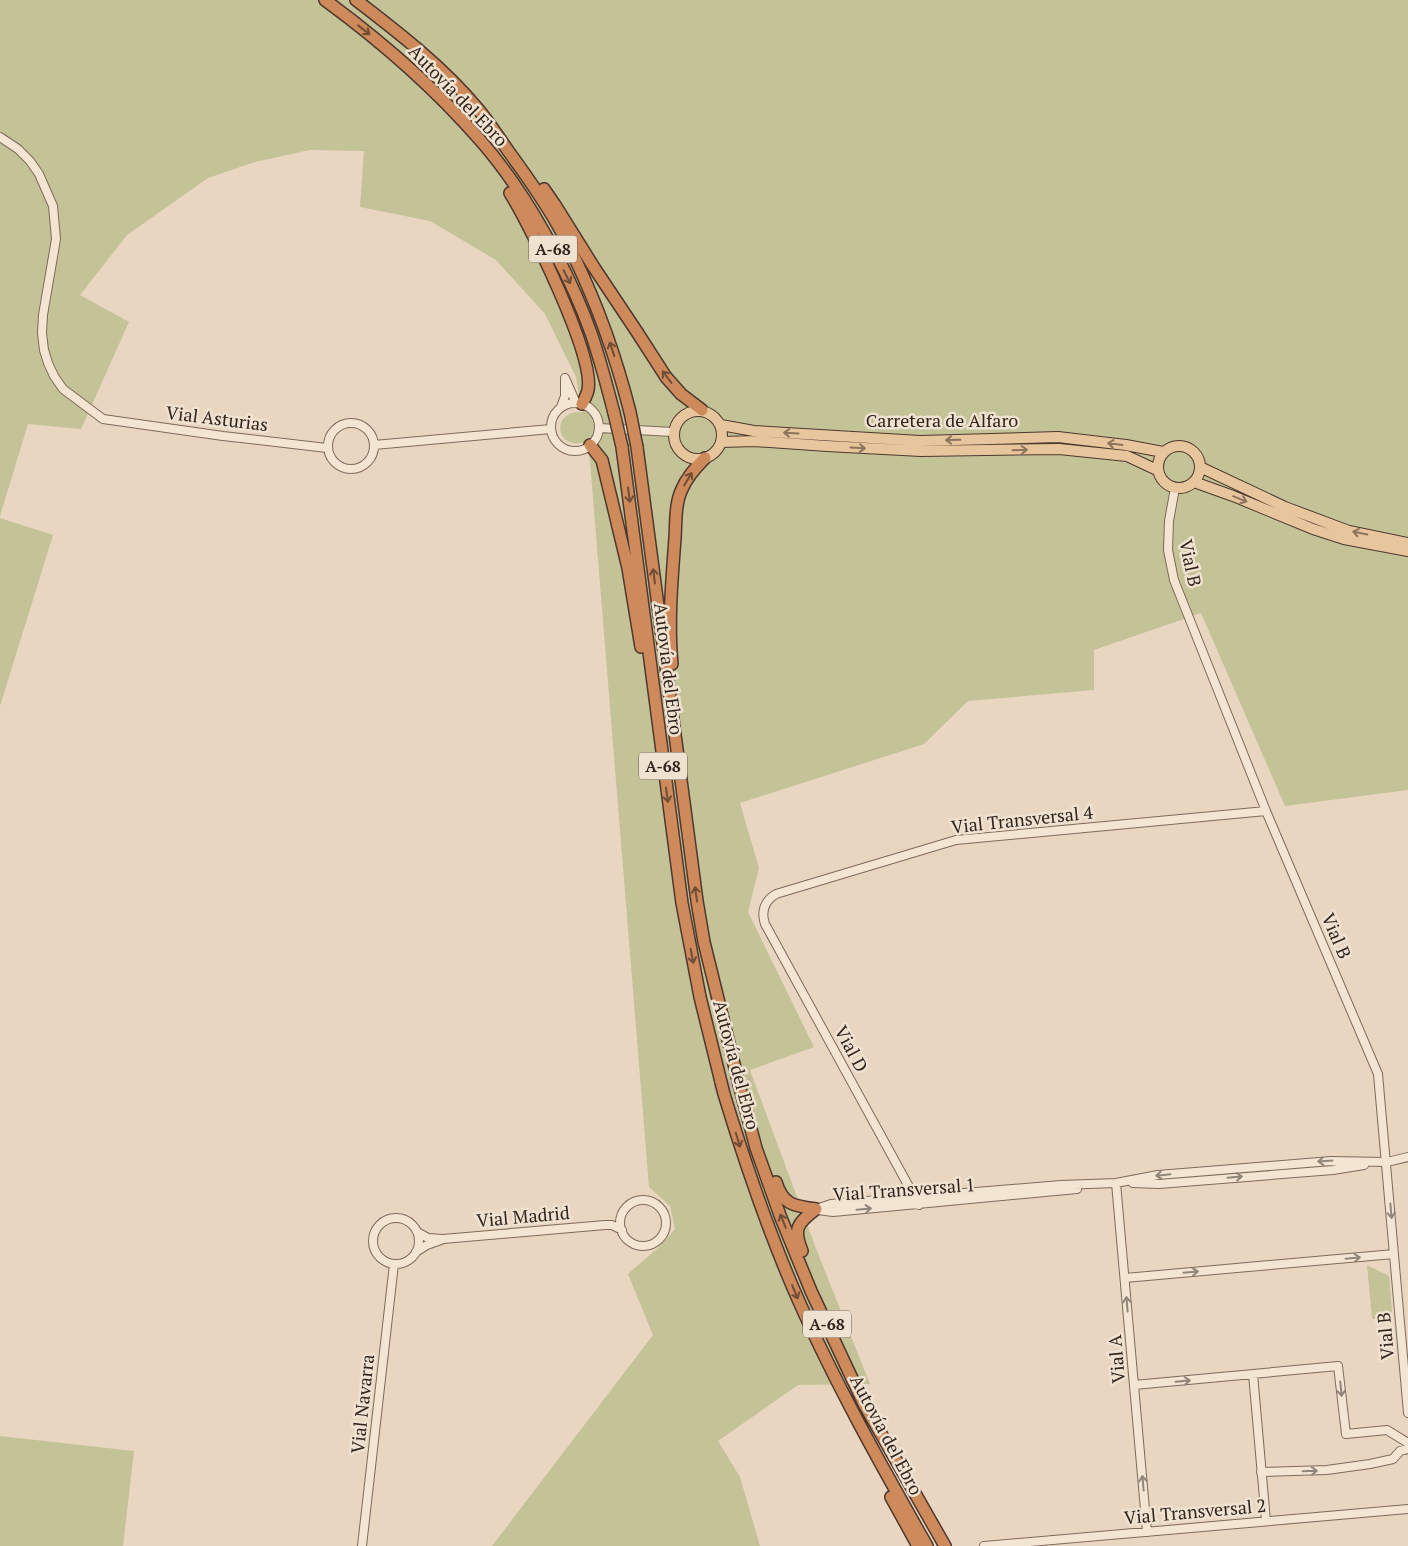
<svg xmlns="http://www.w3.org/2000/svg" width="1408" height="1546" viewBox="0 0 1408 1546" font-family="'PT Serif',serif">
  <style>
    .green { fill: #c4c297 }
    .lines { fill: none; stroke-linecap: round; stroke-linejoin: round }
    .minor-tunnel { stroke: #c3b2a0; stroke-width: 8; stroke-dasharray: 8 4; stroke-linecap: butt }
    .minor-casing { stroke: #7f695b; stroke-width: 10 }
    .major-casing { stroke: #4d382f; stroke-width: 12 }
    .highway-casing { stroke: #4d382f; stroke-width: 14 }
    .minor { stroke: #f4e5d3; stroke-width: 8 }
    .major { stroke: #e7c59d; stroke-width: 10 }
    .highway { stroke: #ce8a5b; stroke-width: 11 }
    .highway-bridge-casing { stroke: #4d382f; stroke-width: 14; stroke-linecap: butt }
    .highway-bridge { stroke: #ce8a5b; stroke-width: 11 }
    .oneway { stroke: #6f4d36 }
    .oneway2 { stroke: #8c745d }
    .oneway3 { stroke: #928478 }
    .labels { text-anchor: middle; stroke-width: 5; stroke-linejoin: round; paint-order: stroke }
    .shield { fill: #f0e2d0; stroke: #6a5d53; stroke-width: 1 }
    .shield-label { font-size: 16px; font-weight: bold; fill: #30241d }
    .street-label { font-size: 18px; fill: #30241d; stroke: #f0e2d0 }
  </style>
  <rect width="100%" height="100%" fill="#e8d6c1"/>
  <!-- green -->
  <path class="green" d="M0,0h1408v790l-123,16 -84,-193 -107,37v40l-126,11 -44,43 -184,59 19,65 -11,44 66,135 -64,23 67,181 53,133 -72,1 -80,56 22,36 20,69h-268l161,-211 -25,-61 32,-28 15,-17 -5,-23 -21,-19 -59,-726 -3,-20c-31,13 -38,-31 -5,-29l-6,-35 -31,-63 -49,-54 -66,-39 -70,-14 4,-56 -55,-1 -54,12 -47,16 -81,57 -47,60 49,27 -48,107 -53,-5 -28,92z
    M0,518l53,17 -53,171z
    M1367,1265l22,11 3,36 -12,7h-8z
    M0,1436l134,15 -11,95h-123z"/>
  <g class="lines">
    <!-- minor-tunnel -->
    <path class="minor-tunnel" d="M714,1090l37,-11"/>
    <defs>
      <path id="minor" d="M0,137l18,12 12,12 9,13 14,32 3,33 -13,76 -1,18 2,17 4,13 6,13 9,13 40,30 120,17 104,12
        M551 427a24 24 0 1 1 48 0a24 24 0 1 1-48 0Z
        M561,407l4,-11v-18l11,25
        M328 446a23 23 0 1 1 46 0a23 23 0 1 1-46 0Z
        M599,428l74,4
        M374,445l177,-16
        M1175,488l-6,33 -1,29 6,30 92,231 112,263 30,339
        M1116,1183l31,349
        M1133,1183l26,1 174,-14 31,-5
        M620 1223a23 23 0 1 1 46 0a23 23 0 1 1-46 0Z
        M919,1205l-154,-281c-4,-12 -1,-23 11,-30l180,-54 310,-29
        M816,1209l15,-5 230,-19 55,-2 42,-8 173,-14 56,1 21,-5
        M818,1210l15,2 244,-23
        M373 1241a23 23 0 1 1 46 0a23 23 0 1 1-46 0Z
        M417,1232l11,6 15,1 162,-14h7l10,5
        M416,1252l11,-7 14,-5
        M1125,1278l269,-24
        M1253,1374l13,147
        M1134,1385l204,-19 8,68 41,-4 21,13
        M1261,1472l66,-2 43,-6 23,-5 7,-8 8,-2
        M362,1546l32,-282
        M984,1546l424,-37"/>
      <path id="major" d="M674 435a24 24 0 1 1 48 0a24 24 0 1 1-48 0Z
        M721,425l33,6 166,10 138,-4 68,8 37,7
        M722,442l33,-1 72,5 94,5 138,-2 68,7 30,14
        M1158 467a21 21 0 1 1 42 0a21 21 0 1 1-42 0Z
        M1200,467l85,40 64,24 59,12
        M1194,482l39,14 80,33 31,10 64,12"/>
      <path id="highway" d="M325,0c56,41 109,87 155,140 45,51 88,129 111,193 9,26 16,53 23,80
        M356,0c43,33 87,67 122,109 11,13 21,29 31,43 19,26 37,51 52,79 31,58 53,118 69,181
        M544,189l11,16 40,64 42,63 29,45 15,17 21,16
        M510,193c20,32 85,163 78,197 -1,5 -4,10 -6,14
        M590,445l12,15 26,108 13,79
        M622,447l60,456 18,94 21,85
        M637,447l60,454 7,41 33,134
        M672,664c-4,-42 0,-85 3,-126 1,-16 0,-35 7,-49 5,-12 14,-22 23,-31
        M740,1088l16,60 25,70 30,73 53,113 81,142
        M724,1094c21,69 44,137 73,203 38,86 84,168 130,249
        M776,1182c7,23 18,24 40,27
        M802,1251c-9,-22 -5,-28 14,-42
        M891,1497l27,49"/>
    </defs>
    <!-- minor casing -->
    <use href="#minor" class="minor-casing"/>
    <!-- major casing -->
    <use href="#major" class="major-casing"/>
    <!-- highway casing -->
    <use href="#highway" class="highway-casing"/>
    <!-- minor -->
    <use href="#minor" class="minor"/>
    <!-- major -->
    <use href="#major" class="major"/>
    <!-- highway -->
    <use href="#highway" class="highway"/>
    <defs>
      <path id="highway-bridge" d="M630,412l7,35
        M614,413l8,34
        M737,1076l3,12
        M721,1082l3,12"/>
    </defs>
    <!-- highway-bridge casing -->
    <use href="#highway-bridge" class="highway-bridge-casing"/>
    <!-- highway-bridge -->
    <use href="#highway-bridge" class="highway-bridge"/>
  </g>
  <!-- one-way arrows -->
  <defs><path id="oneway-shaft" d="M-6 0H5M1.5-3L5.5 0L1.5 3" fill="none" stroke-width="1.6" stroke-linecap="round" stroke-linejoin="round" transform="scale(1.25)"/></defs>
  <g class="oneway">
    <use href="#oneway-shaft" transform="translate(364 30) rotate(38)"/>
    <use href="#oneway-shaft" transform="translate(567 277) rotate(63)"/>
    <use href="#oneway-shaft" transform="translate(612 349) rotate(-108)"/>
    <use href="#oneway-shaft" transform="translate(667 377) rotate(-127)"/>
    <use href="#oneway-shaft" transform="translate(688 479) rotate(-59)"/>
    <use href="#oneway-shaft" transform="translate(629 495) rotate(83)"/>
    <use href="#oneway-shaft" transform="translate(654 576) rotate(-97)"/>
    <use href="#oneway-shaft" transform="translate(667 795) rotate(82)"/>
    <use href="#oneway-shaft" transform="translate(696 894) rotate(-98)"/>
    <use href="#oneway-shaft" transform="translate(692 956) rotate(79)"/>
    <use href="#oneway-shaft" transform="translate(738 1140) rotate(73)"/>
    <use href="#oneway-shaft" transform="translate(783 1221) rotate(-112)"/>
    <use href="#oneway-shaft" transform="translate(795 1292) rotate(67)"/>
  </g>
  <g class="oneway2">
    <use href="#oneway-shaft" transform="translate(791 433) rotate(-177)"/>
    <use href="#oneway-shaft" transform="translate(953 440) rotate(179)"/>
    <use href="#oneway-shaft" transform="translate(1115 444) rotate(-173)"/>
    <use href="#oneway-shaft" transform="translate(858 448) rotate(3)"/>
    <use href="#oneway-shaft" transform="translate(1020 450) rotate(-2)"/>
    <use href="#oneway-shaft" transform="translate(1240 499) rotate(22)"/>
    <use href="#oneway-shaft" transform="translate(1360 533) rotate(-168)"/>
  </g>
  <g class="oneway3">
    <use href="#oneway-shaft" transform="translate(1325 1161) rotate(176)"/>
    <use href="#oneway-shaft" transform="translate(1163 1175) rotate(174)"/>
    <use href="#oneway-shaft" transform="translate(1235 1177) rotate(-5)"/>
    <use href="#oneway-shaft" transform="translate(864 1209) rotate(-5)"/>
    <use href="#oneway-shaft" transform="translate(1391 1211) rotate(85)"/>
    <use href="#oneway-shaft" transform="translate(1353 1258) rotate(-5)"/>
    <use href="#oneway-shaft" transform="translate(1191 1272) rotate(-5)"/>
    <use href="#oneway-shaft" transform="translate(1127 1304) rotate(-95)"/>
    <use href="#oneway-shaft" transform="translate(1183 1381) rotate(-5)"/>
    <use href="#oneway-shaft" transform="translate(1341 1389) rotate(84)"/>
    <use href="#oneway-shaft" transform="translate(1310 1471) rotate(-2)"/>
    <use href="#oneway-shaft" transform="translate(1143 1483) rotate(-95)"/>
  </g>
  <g class="labels">
    <!-- shield labels -->
    <g class="shield">
      <rect x="529" y="235.5" width="48" height="27" rx="4"/>
      <rect x="639" y="752.5" width="48" height="27" rx="4"/>
      <rect x="803" y="1310.5" width="48" height="27" rx="4"/>
    </g>
    <g class="shield-label">
      <text x="553" y="255">A-68</text>
      <text x="663" y="772">A-68</text>
      <text x="827" y="1330">A-68</text>
    </g>
    <!-- street labels -->
    <g class="street-label">
      <text transform="translate(458 96) rotate(46)" y="6">Autovía del Ebro</text>
      <text transform="translate(217 419) rotate(7)" y="6">Vial Asturias</text>
      <text x="942" y="427">Carretera de Alfaro</text>
      <text transform="translate(1190 563) rotate(78)" y="6">Vial B</text>
      <text transform="translate(668 669) rotate(83)" y="6">Autovía del Ebro</text>
      <text transform="translate(1022 820) rotate(-6)" y="6">Vial Transversal 4</text>
      <text transform="translate(1336 936) rotate(67)" y="6">Vial B</text>
      <text transform="translate(851 1049) rotate(62)" y="6">Vial D</text>
      <text transform="translate(736 1065) rotate(75)" y="6">Autovía del Ebro</text>
      <text transform="translate(904 1190) rotate(-4)" y="6">Vial Transversal 1</text>
      <text transform="translate(523 1217) rotate(-5)" y="6">Vial Madrid</text>
      <text transform="translate(1386 1336) rotate(-95)" y="6">Vial B</text>
      <text transform="translate(1117 1359) rotate(-95)" y="6">Vial A</text>
      <text transform="translate(363 1404) rotate(-84)" y="6">Vial Navarra</text>
      <text transform="translate(886 1435) rotate(62)" y="6">Autovía del Ebro</text>
      <text transform="translate(1195 1512) rotate(-5)" y="6">Vial Transversal 2</text>
    </g>
  </g>
</svg>
